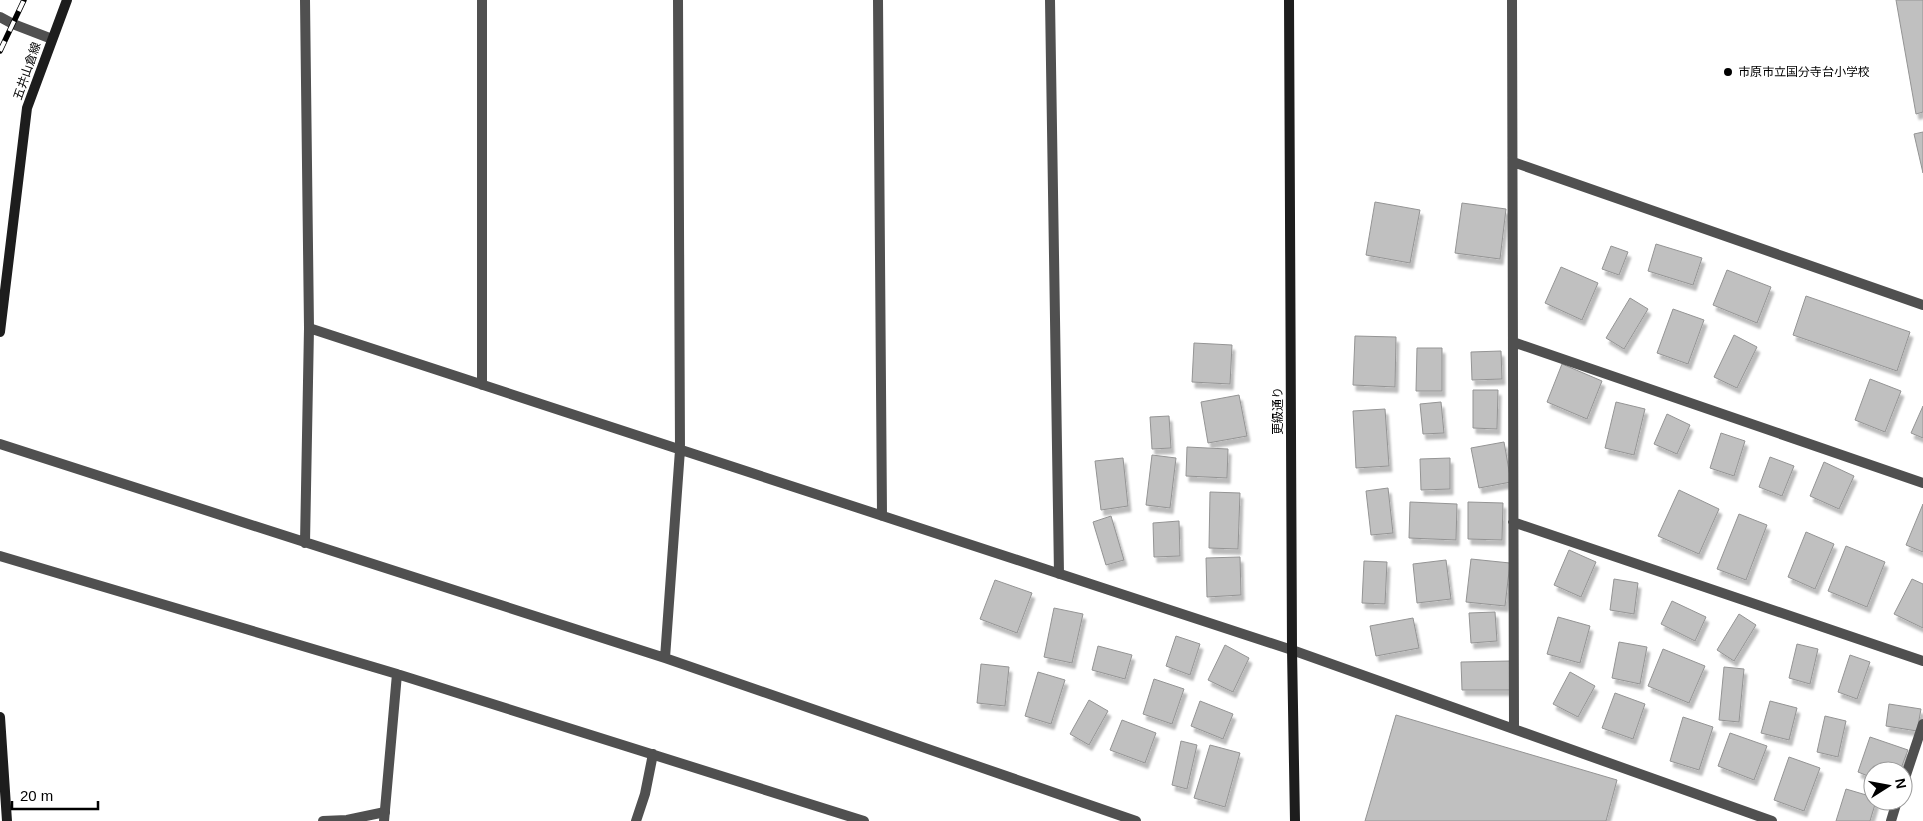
<svg xmlns="http://www.w3.org/2000/svg" width="1923" height="821" viewBox="0 0 1923 821" font-family="Helvetica,'Noto Sans JP',sans-serif">
  <style>
    .building { fill: #c0c0c0; stroke: #949494; filter: url(#shadow) }
    .lines { fill: none; stroke-linecap: round; stroke-linejoin: round }
    .lane { stroke: #505050; stroke-width: 10 }
    .street { stroke: #505050; stroke-width: 10 }
    .secondary { stroke: #1d1d1d; stroke-width: 10 }
    .rail-casing { stroke: #000; stroke-width: 5.5 }
    .rail { stroke: #fff; stroke-width: 4; stroke-dasharray: 11; stroke-linecap: butt }
    .poi-dot { fill: #000; stroke: #fff; stroke-width: 2 }
    .labels { text-anchor: middle; stroke-width: 4; stroke-linejoin: round; paint-order: stroke }
    .street-label { font-size: 12px; fill: #000; stroke: #fff }
    .poi-label { font-size: 12px; fill: #000; stroke: #fff; text-anchor: start }
  </style>
  <defs>
    <filter id="shadow"><feDropShadow dx="3" dy="5.5" stdDeviation="1" flood-color="#0004"/></filter>
  </defs>
  <rect width="100%" height="100%" fill="#fff"/>
  <!-- building -->
  <path class="building" d="M1896,0h27v112l-7,2z
    M1923,132v41l-9,-39z
    M1375,202l45,8 -10,53 -44,-8z
    M1462,203l44,6 -6,50 -45,-6z
    M1656,244l46,14 -9,27 -45,-14z
    M1611,246l17,6 -9,23 -17,-6z
    M1561,267l37,16 -16,37 -37,-17z
    M1727,270l44,17 -14,36 -44,-18z
    M1806,296l104,36 -13,39 -104,-36z
    M1630,298l18,11 -24,40 -18,-11z
    M1673,309l31,11 -16,44 -31,-11z
    M1734,335l23,12 -20,41 -23,-11z
    M1355,336l41,1 -1,50 -42,-2z
    M1194,343l38,2 -2,39 -38,-2z
    M1417,348h25v43h-26z
    M1501,351l1,28 -30,1 -1,-28z
    M1562,364l40,17 -15,38 -40,-17z
    M1870,379l31,12 -16,41 -30,-12z
    M1473,390h25l-1,39 -24,-1z
    M1239,395l8,41 -39,7 -7,-41z
    M1441,402l3,31 -21,1 -3,-30z
    M1616,402l29,7 -11,46 -29,-7z
    M1923,406v32l-12,-5z
    M1385,409l4,57 -33,2 -3,-57z
    M1667,414l23,11 -13,29 -23,-10z
    M1169,416l2,32 -19,1 -2,-32z
    M1721,433l24,8 -11,35 -24,-8z
    M1504,442l7,40 -32,6 -8,-40z
    M1187,447l41,2 -1,29 -41,-2z
    M1152,455l24,3 -6,50 -24,-3z
    M1770,457l24,9 -12,30 -23,-9z
    M1123,458l5,48 -27,4 -6,-49z
    M1450,458v31l-29,1 -1,-31z
    M1824,462l30,14 -15,33 -29,-13z
    M1388,488l5,45 -22,2 -5,-44z
    M1679,490l40,19 -20,45 -41,-18z
    M1210,492l30,1 -2,56 -29,-1z
    M1410,502l47,2 -1,36 -47,-2z
    M1468,502l35,1 -1,37 -34,-1z
    M1923,504v48l-17,-7z
    M1739,514l28,11 -21,55 -29,-11z
    M1111,516l13,44 -18,5 -13,-43z
    M1179,521l1,35 -26,1 -1,-34z
    M1806,532l28,12 -19,45 -27,-12z
    M1846,546l39,16 -18,45 -39,-16z
    M1569,550l27,12 -15,35 -27,-12z
    M1240,557l1,38 -34,2 -1,-39z
    M1471,559l39,4 -5,43 -39,-4z
    M1446,560l5,39 -34,4 -4,-39z
    M1364,561l23,1 -2,42 -23,-1z
    M1614,579l24,4 -4,31 -24,-4z
    M1912,579l11,5v44l-29,-14z
    M995,580l37,13 -15,40 -37,-14z
    M1672,601l34,16 -11,24 -34,-17z
    M1054,608l29,6 -11,49 -28,-6z
    M1495,612l2,29 -26,2 -2,-30z
    M1739,614l17,11 -22,36 -17,-11z
    M1558,617l32,9 -10,37 -33,-9z
    M1413,618l6,30 -43,8 -6,-30z
    M1176,636l24,8 -10,31 -24,-9z
    M1619,642l28,5 -7,37 -28,-6z
    M1797,644l21,5 -8,35 -21,-6z
    M1225,645l24,13 -16,34 -25,-12z
    M1098,646l34,9 -7,24 -33,-9z
    M1663,649l42,17 -16,37 -41,-17z
    M1850,655l20,7 -13,37 -19,-7z
    M1510,661l1,29h-49l-1,-28z
    M981,664l28,3 -4,39 -28,-3z
    M1724,667l20,2 -5,53 -20,-2z
    M1038,672l27,8 -14,44 -26,-8z
    M1570,672l25,14 -17,31 -25,-13z
    M1154,679l30,10 -12,35 -29,-10z
    M1615,693l30,11 -12,35 -31,-11z
    M1089,700l19,11 -19,34 -19,-11z
    M1200,701l33,13 -10,25 -32,-13z
    M1770,701l27,7 -8,32 -28,-7z
    M1889,704l32,5 -4,22 -31,-5z
    M1396,715l221,65 -11,41h-241z
    M1825,716l21,5 -8,36 -21,-5z
    M1683,717l30,10 -14,43 -29,-9z
    M1122,720l34,13 -11,30 -35,-13z
    M1730,733l37,13 -13,34 -36,-14z
    M1870,737l38,13 -8,21h-27v7l-15,-6z
    M1181,741l16,4 -10,44 -15,-4z
    M1210,745l30,8 -15,54 -31,-9z
    M1789,757l31,11 -16,43 -30,-11z
    M1846,789l27,8v4h3l-6,20h-34z"/>
  <g class="lines">
    <!-- lane -->
    <path class="lane" d="M323,821l24,-1 38,-8"/>
    <!-- street -->
    <path class="street" d="M878,0l4,516
      M1050,0l9,574
      M1512,0l2,729
      M0,17l13,7 39,15
      M1513,162l410,143
      M309,328l983,322 480,171
      M1513,342l410,141
      M482,385v-385
      M0,444l665,214 471,163
      M1513,522l410,139
      M305,543l4,-215 -4,-328
      M0,556l397,118 467,147
      M665,658l15,-208 -2,-450
      M1903,784l20,-60
      M384,821l13,-147
      M636,821l9,-27 8,-40
      M1891,821l6,-20"/>
    <!-- secondary -->
    <path class="secondary" d="M1289,0l3,650 3,171
      M0,332l27,-224 40,-108
      M0,717l7,104"/>
    <defs>
      <path id="rail" d="M0,51l24,-51"/>
    </defs>
    <!-- rail casing -->
    <use href="#rail" class="rail-casing"/>
    <!-- rail -->
    <use href="#rail" class="rail"/>
  </g>
  <!-- markers -->
  <circle class="poi-dot" cx="1728" cy="72" r="5"/>
  <g class="labels">
    <!-- street labels -->
    <g class="street-label">
      <text transform="translate(27 71) rotate(-71)" y="4">五井山倉線</text>
      <text transform="translate(1278 411) rotate(-90)" y="4">更級通り</text>
    </g>
    <!-- poi labels -->
    <g class="poi-label">
      <text x="1738" y="76">市原市立国分寺台小学校</text>
    </g>
  </g>
  <!-- north arrow -->
  <g transform="translate(1888 786) rotate(79)"><circle r="24" fill="#ffffff" stroke="#999999"/>
  <path d="M0-4L9 19L0 12L-9 19Z" fill="#000000"/>
  <text y="-8" font-size="14" font-weight="bold" text-anchor="middle" fill="#000000">N</text>
  </g>
  <!-- scale -->
  <path d="M12 801v8h86v-8" fill="none" stroke="#000000" stroke-width="2.5"/>
  <text x="20" y="801" font-size="15" fill="#000000" stroke="#ffffff" stroke-width="4" paint-order="stroke">20 m</text>
</svg>
